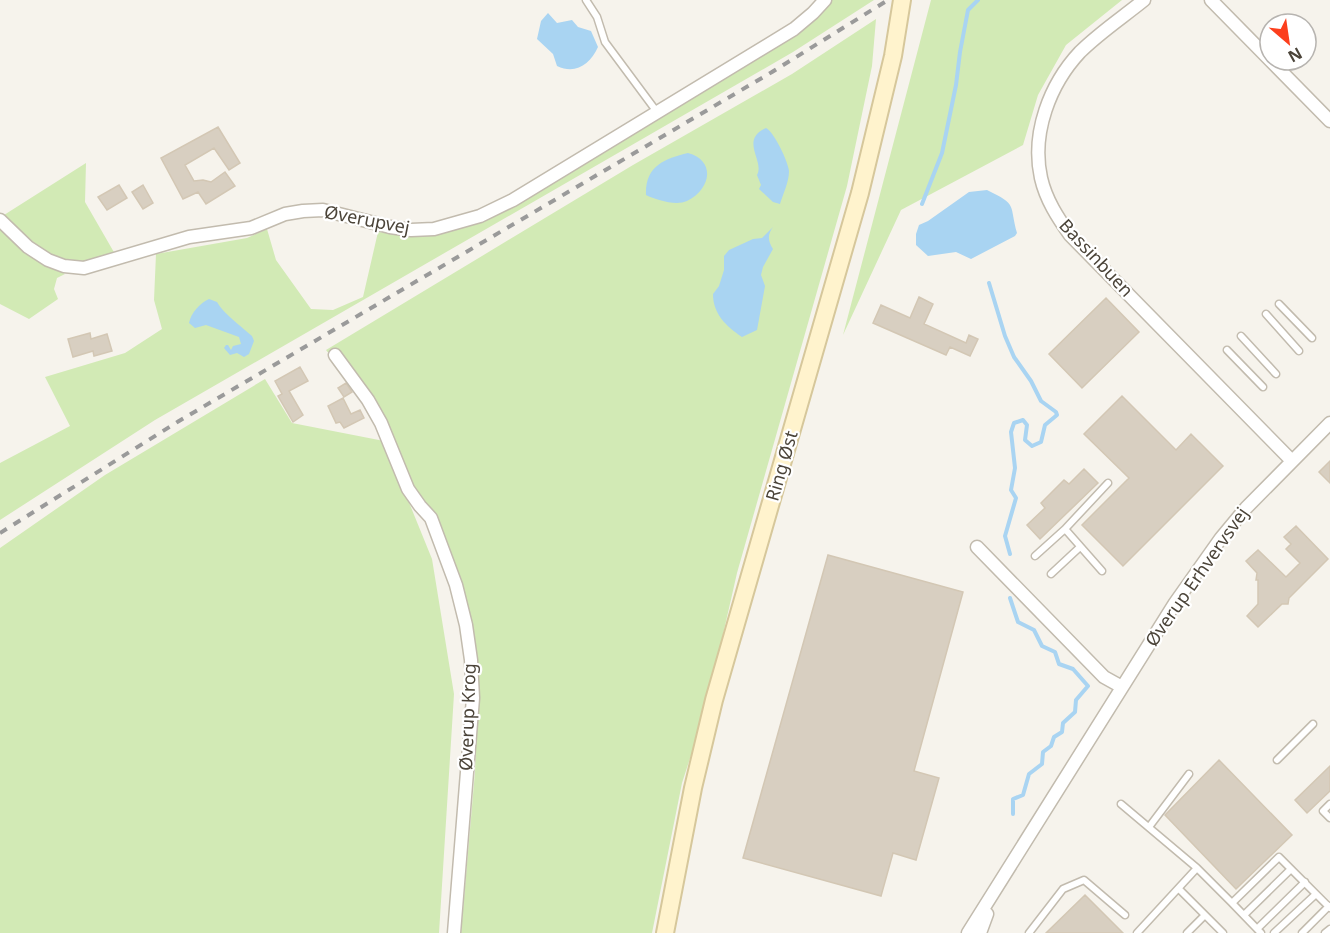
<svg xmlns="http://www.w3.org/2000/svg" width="1330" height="933" viewBox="0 0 1330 933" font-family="'Noto Sans',sans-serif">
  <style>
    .green { fill: #d2eab5 }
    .water { fill: #a9d4f2 }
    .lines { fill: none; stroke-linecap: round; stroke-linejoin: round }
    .stream { stroke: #a9d4f2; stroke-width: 4 }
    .building { fill: #d8cfc1; stroke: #d3c7b4; stroke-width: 1.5 }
    .lane-casing { stroke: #c2bbae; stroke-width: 9 }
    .street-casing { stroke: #c2bbae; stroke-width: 15 }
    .secondary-casing { stroke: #d6c79b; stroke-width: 20 }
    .lane { stroke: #fff; stroke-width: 6 }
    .street { stroke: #fff; stroke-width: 12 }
    .secondary { stroke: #fff3cd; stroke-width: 16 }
    .rail { stroke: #9a9a9a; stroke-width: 4; stroke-dasharray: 8 8; stroke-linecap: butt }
    .labels { text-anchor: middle; stroke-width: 4.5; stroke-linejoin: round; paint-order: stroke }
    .street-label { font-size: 18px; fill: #4b4439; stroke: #fff }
  </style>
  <rect width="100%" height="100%" fill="#f6f3ec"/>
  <!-- green -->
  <path class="green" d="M832,0h42l-81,52 -638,368 -155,100v-57l70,-37 -25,-49 80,-24 37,-24 -8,-29 2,-46 91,-16 20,-9 9,31 35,49 22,1 30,-13 15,-65 40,3 63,-14 318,-189z
    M931,0h191l-56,45 -28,50 -15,50 -122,65 -58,125z
    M876,19l-4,47 -25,120 -110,387 -31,136 -24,74 -30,150h-191l14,-161 2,-51 1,-56 -6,-41 -16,-50 -46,-89 -26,-62 -58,-73 307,-185 159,-91z
    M86,163l-1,39 30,52c-10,3 -22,8 -32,9 -33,1 -57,-28 -79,-48z
    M0,228l48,37 17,9 -8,4 -3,11 4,10 -29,20 -29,-15z
    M265,379l27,44 92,18 48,118 22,135 -15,239h-439v-385l105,-73z"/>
  <!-- water -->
  <path class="water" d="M548,13l9,10 15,-3 6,7 13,4 7,16c-8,17 -22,28 -41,19l-4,-12 -16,-15 4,-18z
    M766,128c8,4 22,33 23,43 0,11 -6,23 -9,33l-7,-2 -14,-13 2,-4 -4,-10c8,-14 -18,-35 9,-47z
    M688,153c29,8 22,37 -1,48 -11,5 -31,-1 -41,-6 -1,-29 18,-36 42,-42z
    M987,190c31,15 22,14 30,43l-2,3 -44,23 -15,-7 -28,4 -12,-11v-11l3,-9 9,-4 41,-29z
    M773,227c-6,8 -5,14 0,22l-10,18 -2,8 4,11 -8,44 -15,7c-16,-11 -29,-23 -29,-43l6,-8 5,-16v-14l5,-6 24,-11 9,-1z
    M209,299l8,3c6,11 25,25 35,34l2,5 -5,13 -5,3 -7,-4 -7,2 -6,-7 2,-3h2l3,5 2,-4 8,-2 -2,-7 -33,-12 -11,3 -6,-5c2,-10 11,-20 20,-24z"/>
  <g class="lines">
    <!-- stream -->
    <path class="stream" d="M922,204l20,-51 14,-68 4,-33 8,-42 10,-10
      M989,283l16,53 9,21 17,24 10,20 15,11 1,3 -12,10 -4,17 -9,4 -7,-6 2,-15 -4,-5 -9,3 -3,9 4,36 -4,22 5,8 -11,38 5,18
      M1010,598l8,24 16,8 8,16 13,6 4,12 14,5 15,17 -12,14 -1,12 -12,11 -1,9 -8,5 -3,9 -8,6 -1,12 -13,10 -6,21 -10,4v15"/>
  </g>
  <!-- building -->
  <path class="building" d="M218,127l22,36 -11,7 -15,-22 -29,17 9,16 9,-1 8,2 14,-10 10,14 -29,18 -8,-12 -15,7 -22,-41z
    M119,185l8,13 -20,12 -9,-13z
    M143,185l10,18 -10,6 -11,-17z
    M919,297l14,7 -9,20 42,19 3,-8 9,4 -8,17 -20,-9 -4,8 -73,-32 8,-18 29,13z
    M1106,298l33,34 -57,56 -33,-34z
    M90,333l1,6 16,-5 5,17 -18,5 -1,-5 -20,6 -5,-18z
    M300,367l8,14 -19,10 14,24 -10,7 -15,-26 4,-2 -7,-13z
    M346,383l6,9 -8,5 -6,-9z
    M1122,396l54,54 15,-16 32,32 -100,100 -41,-41 47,-47 -45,-44z
    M343,398l8,16 9,-4 4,8 -20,10 -4,-6 -4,1 -8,-17z
    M1330,461v22l-11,-11z
    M1084,469l14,14 -58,56 -13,-14 18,-17 -4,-5 23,-23 5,4z
    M1296,526l32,33 -39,39 -1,6h-6l-24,23 -11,-11 11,-12v-24h-2l1,-7 -11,-12 12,-11 28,27 14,-14 -14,-14 5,-5 -7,-7z
    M828,555l135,37 -49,179 25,7 -23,82 -23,-7 -12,43 -138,-38z
    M1219,760l73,75 -56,54 -71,-74z
    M1330,766v25l-23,22 -12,-13z
    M1085,895l38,38h-77z"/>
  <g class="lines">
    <defs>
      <path id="lane" d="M586,0l11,17 8,25 52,70
        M1279,304l33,34
        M1266,314l33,37
        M1241,336l35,38
        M1227,350l36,37
        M1035,556l30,-27
        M1102,571l-37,-42 43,-46
        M1051,574l29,-27
        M1277,760l36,-36
        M1121,804l76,64 -60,65
        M1330,804l-7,7 7,7
        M1149,827l40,-53
        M1197,868l35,35 47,-46 51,51
        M1179,889l44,44
        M1232,903l29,30
        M1244,915l47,-46
        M1257,929l48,-47
        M1029,933l34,-44 21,-9 41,35
        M1187,933l18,-18
        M1274,933l42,-39
        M1302,933l27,-27
        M1325,933l5,-4"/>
      <path id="street" d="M1144,0c-21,17 -45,33 -64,52 -30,32 -49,81 -39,126 5,22 17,40 29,57l222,226
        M1211,0l59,60
        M1270,60l60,61
        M0,220l28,27 20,13 16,6 20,2 105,-31 62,-9 34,-14 18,-3 20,-1 67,17 21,3 23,-1 46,-13 33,-16 281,-171 19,-16 12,-13
        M335,355l33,45 13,23 27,66 12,17 11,12 25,67 10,40 5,35 2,38 -19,235
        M977,547l127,130 18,10
        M968,933l207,-330 46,-65 25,-30 84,-85
        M980,933l7,-19"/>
      <path id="secondary" d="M665,933l28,-145 21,-88 146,-507 33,-137 9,-56"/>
    </defs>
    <!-- lane casing -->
    <use href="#lane" class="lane-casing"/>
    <!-- street casing -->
    <use href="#street" class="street-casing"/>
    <!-- secondary casing -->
    <use href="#secondary" class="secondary-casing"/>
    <!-- lane -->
    <use href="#lane" class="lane"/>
    <!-- street -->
    <use href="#street" class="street"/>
    <!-- secondary -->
    <use href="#secondary" class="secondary"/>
    <!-- rail -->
    <path class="rail" d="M0,533l179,-112 593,-349 116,-72"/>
  </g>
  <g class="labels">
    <!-- street labels -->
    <g class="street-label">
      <text transform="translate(367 220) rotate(11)" y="6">Øverupvej</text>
      <text transform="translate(1096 258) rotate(47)" y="6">Bassinbuen</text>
      <text transform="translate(782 466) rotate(-74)" y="6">Ring Øst</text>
      <text transform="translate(1197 577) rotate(-55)" y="6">Øverup Erhvervsvej</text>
      <text transform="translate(468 717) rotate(-88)" y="6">Øverup Krog</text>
    </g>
  </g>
  <!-- north arrow -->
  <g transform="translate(1288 42) rotate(151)"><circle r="28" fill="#ffffff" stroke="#b7b4b0" stroke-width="1.5"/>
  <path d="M0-4.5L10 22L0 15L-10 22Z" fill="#fc3f1d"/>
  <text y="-9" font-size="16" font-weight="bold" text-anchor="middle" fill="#4b4439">N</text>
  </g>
</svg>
